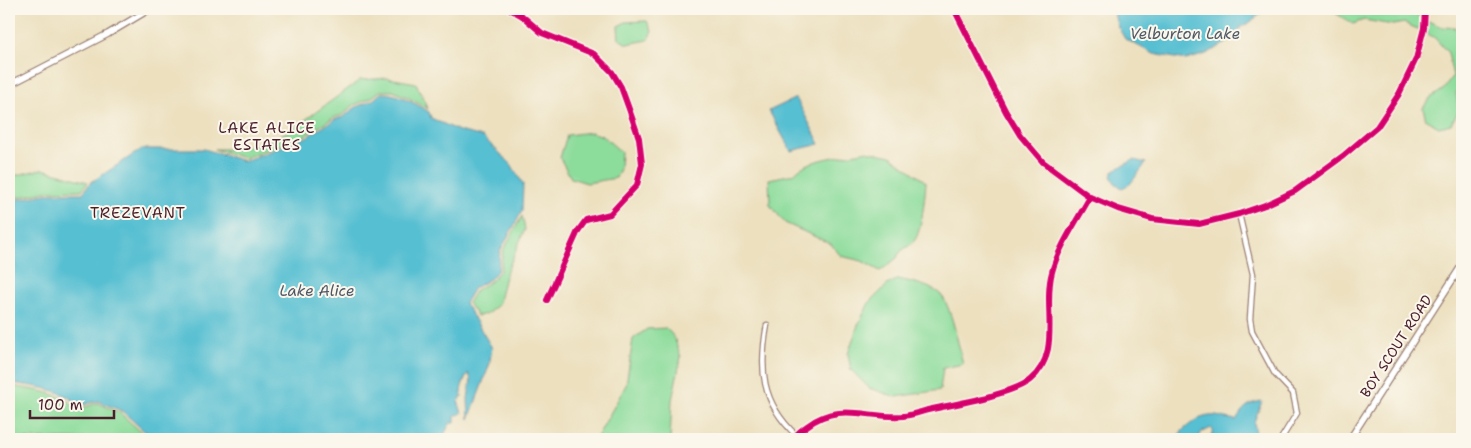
<svg xmlns="http://www.w3.org/2000/svg" width="1471" height="448" viewBox="0 0 1471 448" font-family="'Shantell Sans',sans-serif">
  <style>
    .green { fill: #8cdc9b; stroke: #6b7e63 }
    .water { fill: #56bfd2; stroke: #506f7e }
    .lines { fill: none; stroke-linecap: round; stroke-linejoin: round }
    .minor-casing { stroke: #9b8075; stroke-width: 7 }
    .tertiary-casing { stroke: #9b8075; stroke-width: 8 }
    .minor { stroke: #fff; stroke-width: 4.5 }
    .tertiary { stroke: #fff; stroke-width: 5.5 }
    .cycleway-casing { stroke: #fbf7ec; stroke-width: 9 }
    .cycleway { stroke: #d6006c; stroke-width: 6 }
    .labels { text-anchor: middle; stroke-width: 4; stroke-linejoin: round; paint-order: stroke }
    .street-label { font-size: 14px; fill: #4a1f2b; stroke: #fbf7ec }
    .water-label { font-size: 15px; font-style: italic; fill: #4e5765; stroke: #fbf7ec }
    .neighbourhood-label { font-size: 15px; letter-spacing: 1px; fill: #4a1f2b; stroke: #fbf7ec }
  </style>
  <rect width="100%" height="100%" fill="#fbf7ec"/>
  <filter id="ink" filterUnits="userSpaceOnUse"><feTurbulence type="fractalNoise" baseFrequency=".02" numOctaves="2"/><feDisplacementMap in="SourceGraphic" scale="10" xChannelSelector="R" yChannelSelector="G"/><feConvolveMatrix kernelMatrix="1 2 1 2 8 2 1 2 1" color-interpolation-filters="sRGB"/></filter>
  <filter id="wash" filterUnits="userSpaceOnUse"><feTurbulence type="fractalNoise" baseFrequency=".0096" numOctaves="4" result="noise"/><feDisplacementMap in="SourceGraphic" scale="20" xChannelSelector="R" yChannelSelector="G"/><feGaussianBlur stdDeviation="1.12" result="paint"/><feColorMatrix in="noise" values="0 0 0 0 0 0 0 0 0 0 0 0 0 0 0 0 0 1.4 0 .05"/><feComposite in="paint" operator="in"/></filter>
  <g filter="url(#wash)">
    <rect width="100%" height="100%" fill="#ece0bf"/>
    <!-- green -->
    <path class="green" d="M1322,9h80l20,9 -1,10 -1,2 -16,-7 -11,2 -29,-5 -11,4 -21,-13 -12,-1z
      M1462,18v64l-4,4 -2,8 3,16 -8,14 -12,3 -13,-7 -3,-12 7,-10 13,-8 10,-14 -5,-23 -13,-15 -9,-5 2,-12 14,6 16,1z
      M647,21l5,10 -4,9 -21,4 -8,-5 -1,-13 8,-4z
      M388,78l28,5 12,26 -19,-11 -16,-7h-13l-9,7 -17,7 -12,10 -7,2 -31,19 -26,10 -34,12 -30,-9h15l35,-5 30,-16 66,-48z
      M591,132l12,4 18,16 -1,17 -4,9 -29,5 -16,-5 -11,-20 7,-23z
      M867,151l24,5 35,26c-1,13 -4,50 -12,59 -5,7 -15,8 -17,17l-17,13 -18,-10 -21,-5 -10,-12 -46,-21 -15,-18 -1,-26 25,-5c12,-16 54,-18 73,-23z
      M42,169l46,13 -6,8 -31,1 -42,8v-22z
      M522,216l3,13 -20,47 -7,29 -11,9 -10,2 -9,-13 8,-13 15,-9 9,-10 3,-20z
      M898,279c14,3 29,6 41,14 12,9 20,56 24,71l-20,4 -3,22 -44,7 -27,-9 -18,-18 -3,-16 10,-29 11,-22 18,-18z
      M666,328l8,9 7,20 -9,43 -2,39h-74l30,-54 7,-46 14,-10z
      M11,386c24,4 50,6 67,23l20,-6 22,10 29,26h-134l-6,-5v-47z"/>
    <!-- water -->
    <path class="water" d="M1113,9h154l-18,14 -7,3 -14,16 -22,12 -20,6 -32,-6 -29,-15 -8,-14z
      M381,93c18,0 33,10 48,19l2,6 28,13 24,6 28,27 12,20 -1,27 -22,40 -2,19 -8,9 -16,9 -9,15 27,45 -3,18 -20,53 -1,-20 3,-20 -3,-6c-4,8 -9,16 -6,24l-4,4 4,12 -7,3v7h-5l-8,16h-289l-31,-28 -24,-10 -19,5c-13,-17 -47,-20 -68,-23l-2,1v-183l43,-8h31l7,-10 52,-34h62l40,12 61,-23 31,-19 7,-2 13,-10 17,-7z
      M796,98l24,46 -29,7 -22,-40z
      M1134,160l12,3 -16,21 -8,4 -7,-5 -4,-7 3,-6z
      M1262,401l-8,21 3,17h-47l3,-9 -2,-2 -10,5 -3,6 -5,-1 -18,1c10,-12 24,-25 41,-23 7,1 13,3 20,4 7,-12 12,-17 26,-19z"/>
  </g>
  <g filter="url(#ink)">
    <g class="lines">
      <defs>
        <path id="minor" d="M510,9l11,6 21,18 52,21 18,18 9,15 8,22 10,29 3,26 -5,21 -27,29 -24,6 -8,11 -31,69
          M954,9l52,103 14,23 23,27 47,35 28,12 34,10 47,5 40,-10 26,-9 30,-14 48,-35 34,-29 22,-33 17,-35 8,-31 1,-19
          M1239,214l14,60 -3,45 2,12 23,43 18,19 4,20 -16,26
          M767,325c-8,44 -6,77 29,110
          M794,439c2,-6 8,-9 13,-13 32,-25 62,-7 96,-10 9,-1 20,-5 29,-7 24,-5 81,-15 98,-29 33,-27 12,-73 22,-108 6,-24 26,-53 38,-75"/>
        <path id="tertiary" d="M9,85l99,-51 42,-25
          M1350,439l112,-174"/>
      </defs>
      <!-- minor casing -->
      <use href="#minor" class="minor-casing"/>
      <!-- tertiary casing -->
      <use href="#tertiary" class="tertiary-casing"/>
      <!-- minor -->
      <use href="#minor" class="minor"/>
      <!-- tertiary -->
      <use href="#tertiary" class="tertiary"/>
      <defs>
        <path id="cycleway" d="M510,9l11,6 21,18 52,21 18,18 9,15 8,22 10,29 3,26 -5,21 -27,29 -24,6 -8,11 -31,69
          M954,9l52,103 14,23 23,27 47,35 28,12 34,10 47,5 40,-10 26,-9 30,-14 48,-35 34,-29 22,-33 17,-35 8,-31 1,-19
          M794,439c2,-6 8,-9 13,-13 32,-25 62,-7 96,-10 9,-1 20,-5 29,-7 24,-5 81,-15 98,-29 33,-27 12,-73 22,-108 6,-24 26,-53 38,-75"/>
      </defs>
      <!-- cycleway casing -->
      <use href="#cycleway" class="cycleway-casing"/>
      <!-- cycleway -->
      <use href="#cycleway" class="cycleway"/>
    </g>
  </g>
  <g class="labels">
    <!-- street labels -->
    <g class="street-label">
      <text transform="translate(1396 346) rotate(-57)" y="5">BOY SCOUT ROAD</text>
    </g>
    <!-- water labels -->
    <g class="water-label">
      <text x="1185" y="39">Velburton Lake</text>
      <text x="317" y="296">Lake Alice</text>
    </g>
    <!-- neighbourhood labels -->
    <g class="neighbourhood-label">
      <text x="267" y="133">LAKE ALICE<tspan x="267" dy="17">ESTATES</tspan></text>
      <text x="138" y="218">TREZEVANT</text>
    </g>
  </g>
  <!-- margin -->
  <rect width="1471" height="448" fill="none" stroke="#fbf7ec" stroke-width="30"/>
  <!-- scale -->
  <path d="M30 410v8h84v-8" fill="none" stroke="#4a1f2b" stroke-width="2.5"/>
  <text x="38" y="410" font-size="15" fill="#4a1f2b" stroke="#fbf7ec" stroke-width="4" paint-order="stroke">100 m</text>
</svg>
